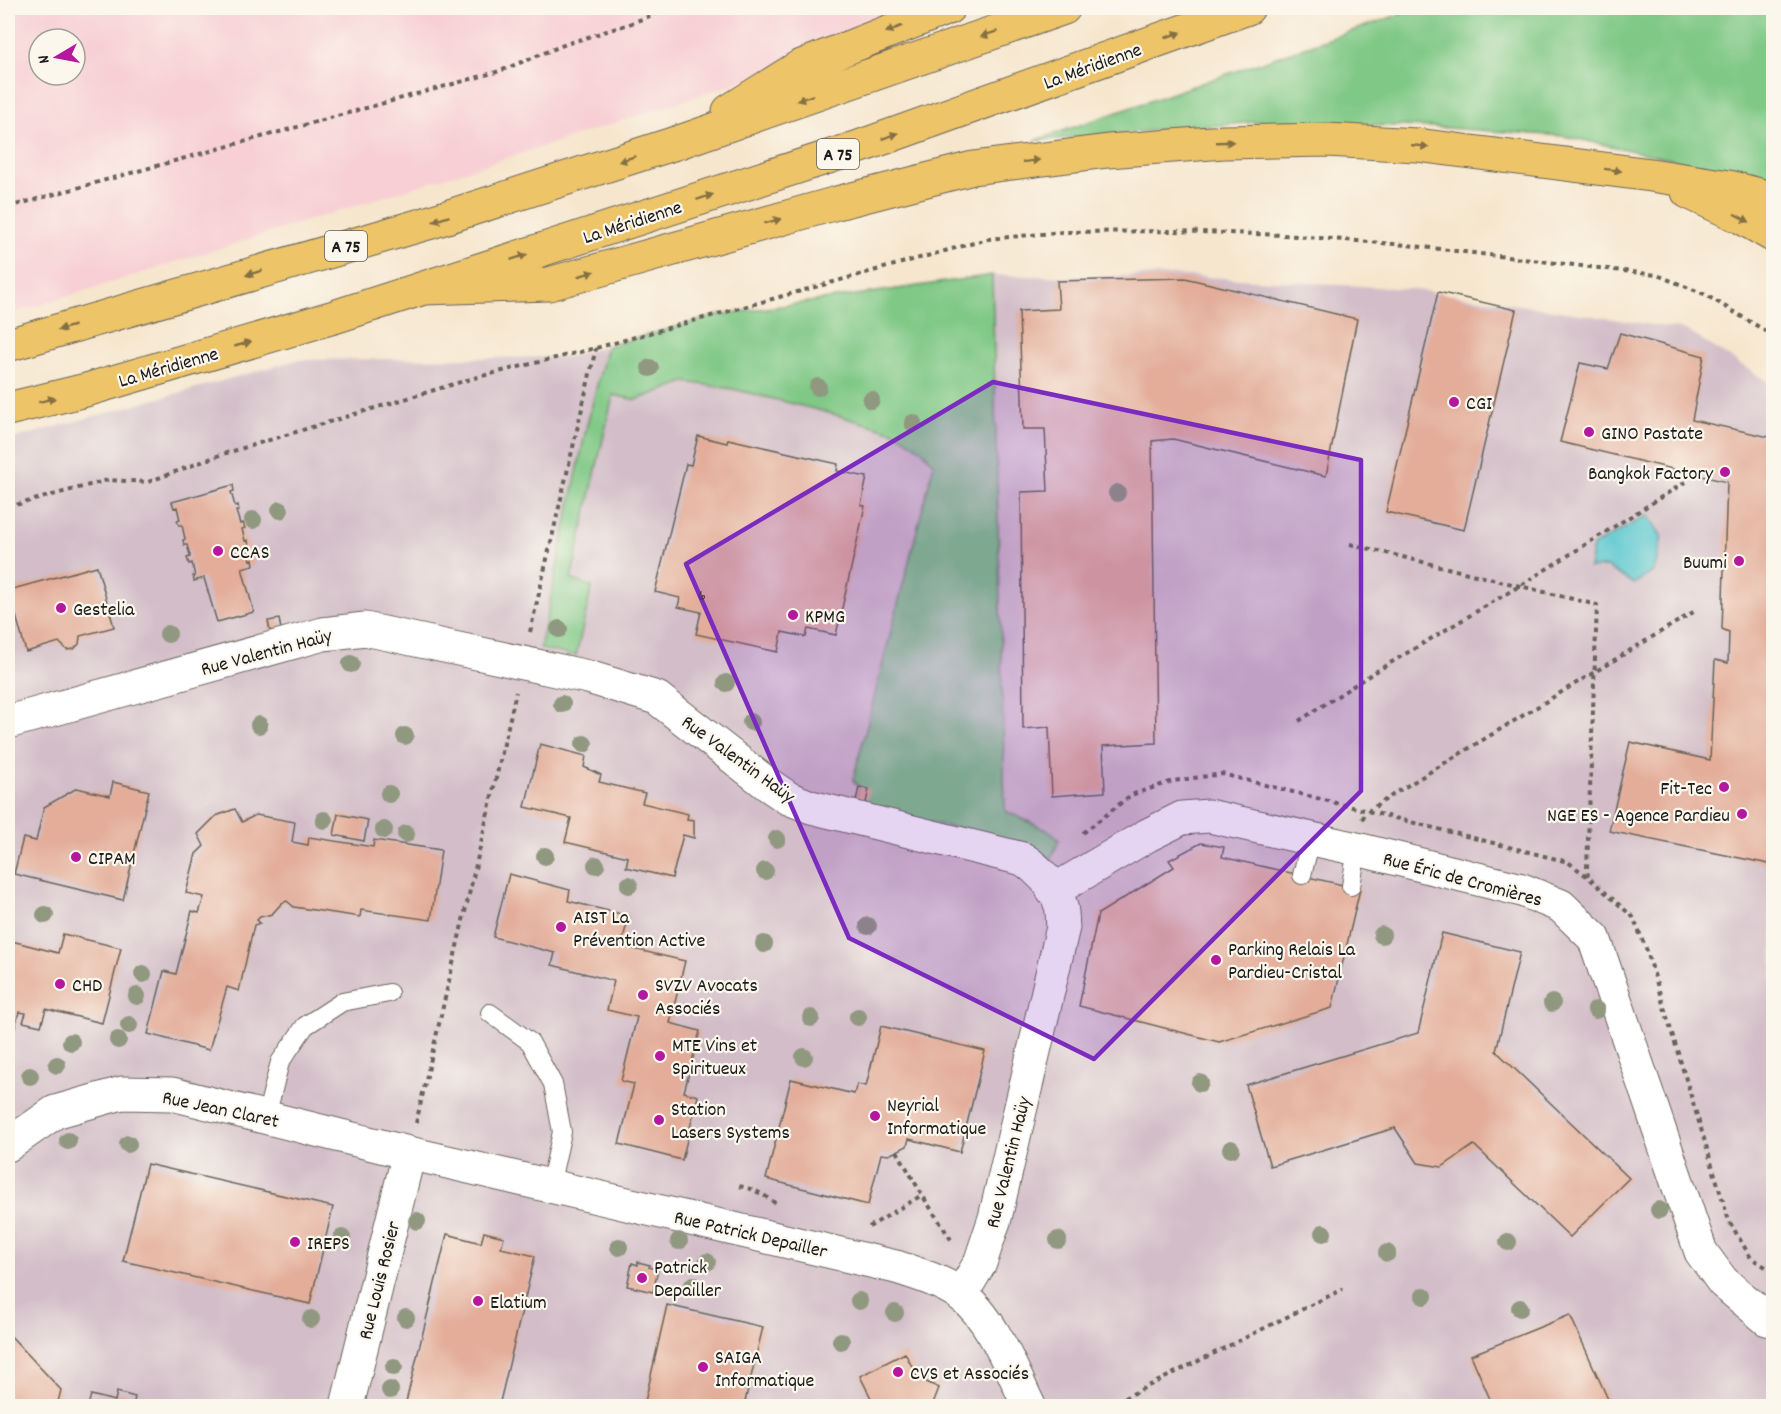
<svg xmlns="http://www.w3.org/2000/svg" width="1781" height="1414" viewBox="0 0 1781 1414" font-family="Dekko,sans-serif">
  <style>
    .built { fill: #f7cfd4; fill-rule: evenodd }
    .industrial { fill: #d2bdc8 }
    .green { fill: #7fc885; stroke: #4e7250; stroke-width: 1.5 }
    .water { fill: #5ac7cf; stroke: #3b7276; stroke-width: 1.5 }
    .building { fill: #e3ad9a }
    .lines { fill: none; stroke-linecap: round; stroke-linejoin: round }
    .lane-casing { stroke: #68635a; stroke-width: 20 }
    .street-casing { stroke: #68635a; stroke-width: 35 }
    .highway-casing { stroke: #68635a; stroke-width: 35 }
    .path { stroke: #68635a; stroke-width: 4; stroke-dasharray: 4.5 4.5; stroke-linecap: butt }
    .lane { stroke: #fff; stroke-width: 18 }
    .street { stroke: #fff; stroke-width: 33 }
    .highway { stroke: #eec469; stroke-width: 33 }
    .tree { fill: #919880 }
    .oneway { fill: #857042 }
    .marked { fill: #7b2cbf; fill-opacity: 0.2; stroke: #7b2cbf; stroke-width: 4.5; stroke-linejoin: round }
    .poi-dot { fill: #b5179e; stroke: #fbf7ec; stroke-width: 2 }
    .labels { text-anchor: middle; stroke-width: 4.5; stroke-linejoin: round; paint-order: stroke }
    .number-label { font-size: 16px; fill: #4e403c }
    .shield { fill: #fbf7ec; stroke: #5f5e5a; stroke-width: 1.5 }
    .shield-label { font-size: 18px; font-weight: bold; fill: #1c1c1c }
    .street-label { font-size: 20px; fill: #1c1c1c; stroke: #fbf7ec }
    .poi-label { font-size: 20px; fill: #1c1c1c; stroke: #fbf7ec; text-anchor: start }
  </style>
  <rect width="100%" height="100%" fill="#fbf7ec"/>
  <filter id="ink" filterUnits="userSpaceOnUse"><feTurbulence type="fractalNoise" baseFrequency=".0167" numOctaves="2"/><feDisplacementMap in="SourceGraphic" scale="12" xChannelSelector="R" yChannelSelector="G"/><feConvolveMatrix kernelMatrix="1 2 1 2 8 2 1 2 1" color-interpolation-filters="sRGB"/></filter>
  <filter id="wash" filterUnits="userSpaceOnUse"><feTurbulence type="fractalNoise" baseFrequency=".008" numOctaves="4" result="noise"/><feDisplacementMap in="SourceGraphic" scale="24" xChannelSelector="R" yChannelSelector="G"/><feGaussianBlur stdDeviation="1.35" result="paint"/><feColorMatrix in="noise" values="0 0 0 0 0 0 0 0 0 0 0 0 0 0 0 0 0 1.4 0 .05"/><feComposite in="paint" operator="in"/></filter>
  <g filter="url(#wash)">
    <rect width="100%" height="100%" fill="#f6e6ce"/>
    <!-- built -->
    <path class="built" d="M8,8h941l-129,48 -263,86 -549,173zM39,39h36v36h-36z"/>
    <!-- industrial -->
    <path class="industrial" d="M992,275l79,2 100,-2 240,14 50,7 225,34 87,55v1021h-1765v-966l289,-80 269,-3 153,-42z"/>
    <!-- green -->
    <path class="green" d="M1418,8h355v173l-209,-45 -133,-9 -175,-5 -222,19z
      M992,275l13,536 46,21 8,8 -8,19 -25,-14 -171,-40 4,-18 -6,-7 81,-316 -12,-14 -27,-18 -73,-21 -89,-22 -48,-7 -49,18 -23,-5 -42,184 21,8 -16,69 -36,-7 46,-220 21,-83 112,-31z"/>
    <!-- water -->
    <path class="water" d="M1648,515l14,22 -8,34 -20,13 -27,-17 -18,1 4,-22z"/>
    <g id="blocks">
      <!-- building -->
      <path class="building" d="M1185,278l172,41 -31,157 -153,-37 -21,2 4,302 -53,3 2,46 -53,4 -3,-69 -26,2 -2,-237 27,-1 -3,-62h-22l-4,-118 40,-2 -2,-28z
        M1438,292l78,18 -52,220 -78,-18z
        M1620,333l84,23 -12,64 82,18v427l-165,-34 21,-89 80,18 5,-100 13,3 1,-31 -7,-3 5,-147 -167,-40 20,-79 28,6z
        M698,436l29,7 1,-4 110,25 -1,7 30,6 -6,28 4,1 -29,129 -28,-6 -2,8 -24,-5 -4,20 -82,-18 5,-22 -23,-5 2,-9 -25,-6 31,-128 5,1z
        M233,485l1,6 -3,1 4,14 3,-1 1,6h-3l4,13 3,-1 2,5 -3,1 3,12 3,-1 1,7 -3,1 4,12 3,-1 1,6 -12,3 12,44 -37,10 -13,-44 -10,3 -1,-5h2l-3,-13 -3,1 -2,-6 3,-1v-2l-3,-10h-3l-1,-5 2,-1 -3,-14h-3l-2,-4 3,-1 -3,-13 -3,1 -2,-6z
        M97,566l17,61 -34,9 -1,8 -5,5 -7,1 -8,-8 -33,10 -17,-62z
        M279,619l2,10 -11,2 -2,-10z
        M540,744l46,12 -2,11 17,8 -2,7 46,11 -3,10 46,11 -1,5 7,1v18l-11,-3 -11,43 -46,-11 2,-10 -63,-15 6,-24 -46,-11z
        M113,782l36,9 -26,109 -109,-26 9,-36 13,3 8,-34 33,-19 33,8z
        M859,787l10,2 -4,18 -10,-2z
        M235,809l7,13 14,-7 39,7 -3,20 16,3 1,-8 64,10 1,-7 67,10 -10,70 -70,-10 -1,7 -66,-10 -7,-6 -5,2 -10,11 -12,3 -3,3 3,3 -6,2 -15,66 -12,-4 -18,63 -61,-16 16,-63 12,3 16,-63 7,2 5,-16 -18,-4 10,-39 8,-8 -6,-12 18,-18z
        M338,814l30,6 -4,21 -30,-6z
        M1201,843l23,4 -2,10 138,32 -28,119 -113,34 -140,-36 19,-92 76,-47 -5,-7z
        M509,874l61,16 -2,11 61,15 -8,30 64,15 -15,62 30,8 -16,61 14,4 -16,64 -63,-16 15,-60 -13,-3 16,-64 -30,-7 7,-29 -62,-16 3,-12 -62,-16z
        M1442,933l78,19 -24,99 133,127 -59,59 -96,-92 -32,22 -24,-4 -23,-35 -125,38 -24,-81 172,-52z
        M63,934l58,14 -19,75 -56,-14 -5,17 -18,-4 3,-9 -7,-1 -11,41v-113l50,13z
        M881,1026l104,25 -25,101 -51,-13 -2,7 -18,9 -8,-1 -13,51 -102,-26 25,-100 63,15 3,-10 9,2z
        M147,1164l186,43 -23,97 -187,-43z
        M484,1232l20,5 -3,11 34,8 -36,150h-94l42,-172 34,9z
        M638,1262l12,3 -1,2 9,3 -5,22 -26,-6 5,-23 6,2z
        M667,1305l96,22 -19,79h-100z
        M1570,1315l41,91h-118l-22,-51z
        M8,1333l53,57 -4,16h-49z
        M905,1353l13,25 21,10 -7,18h-57l-15,-30z
        M117,1392l18,5 -2,9h-45l3,-11 24,6z"/>
    </g>
  </g>
  <g filter="url(#ink)">
    <use href="#blocks" fill-opacity="0" stroke="#68635a" stroke-width="1.5"/>
    <g class="lines">
      <defs>
        <path id="lane" d="M1302,875l9,-36
          M1351,886l6,-37
          M490,1013l40,29 23,42 9,48 -12,54
          M266,1117l14,-55 25,-36 37,-24 47,-9"/>
        <path id="street" d="M8,722l315,-88 42,-5 223,48 69,21 109,85 22,15 23,9 212,52c15,10 31,26 37,44 3,7 2,17 3,24l-68,291 -15,45 -19,32
          M1053,891l95,-56 34,-17 27,-2 148,33 165,41 39,16 33,32 107,314 22,30 44,37 7,2
          M8,1145l47,-33 67,-19 50,1 237,59 487,114c22,7 45,14 64,27 33,24 52,77 69,112
          M347,1406l62,-253"/>
        <path id="highway" d="M729,111l70,-44 149,-59
          M1688,192l53,25 33,19
          M424,288l125,-4 288,-81 136,-35 135,-17 116,-9 103,-2 90,5 234,30 78,12 45,12
          M8,345l420,-122 254,-82 382,-133
          M8,409l78,-19 248,-73 519,-168 395,-141"/>
      </defs>
      <!-- lane casing -->
      <use href="#lane" class="lane-casing"/>
      <!-- street casing -->
      <use href="#street" class="street-casing"/>
      <!-- highway casing -->
      <use href="#highway" class="highway-casing"/>
      <!-- path -->
      <path class="path" d="M8,207l492,-136 66,-27 63,-20 41,-16
        M8,507l100,-27 40,2 72,-27 254,-77 122,-30 392,-109 75,-7 113,-1 107,4 123,10 251,30 47,19 70,42
        M1350,544l247,61 -10,262 1,9
        M530,632l66,-284
        M1299,721l71,-46 151,-90 166,-104
        M1362,819l5,-7 30,-20 298,-181
        M1083,833l48,-38 42,-14 49,-7 346,88 20,15 45,40 14,34 82,270 22,37 23,14
        M416,1123l100,-431
        M897,1151l25,44 30,46
        M739,1186c15,3 27,9 38,19
        M869,1227l53,-32
        M1108,1406l235,-117"/>
      <!-- lane -->
      <use href="#lane" class="lane"/>
      <!-- street -->
      <use href="#street" class="street"/>
      <!-- highway -->
      <use href="#highway" class="highway"/>
    </g>
    <!-- trees -->
    <g class="tree">
      <circle cx="650" cy="368" r="9"/>
      <circle cx="818" cy="387" r="9"/>
      <circle cx="871" cy="400" r="9"/>
      <circle cx="913" cy="423" r="9"/>
      <circle cx="1117" cy="493" r="9"/>
      <circle cx="280" cy="510" r="9"/>
      <circle cx="253" cy="520" r="9"/>
      <circle cx="559" cy="629" r="9"/>
      <circle cx="168" cy="634" r="9"/>
      <circle cx="351" cy="664" r="9"/>
      <circle cx="726" cy="683" r="9"/>
      <circle cx="562" cy="704" r="9"/>
      <circle cx="751" cy="722" r="9"/>
      <circle cx="259" cy="725" r="9"/>
      <circle cx="405" cy="736" r="9"/>
      <circle cx="584" cy="744" r="9"/>
      <circle cx="389" cy="794" r="9"/>
      <circle cx="324" cy="820" r="9"/>
      <circle cx="384" cy="830" r="9"/>
      <circle cx="406" cy="834" r="9"/>
      <circle cx="777" cy="839" r="9"/>
      <circle cx="545" cy="856" r="9"/>
      <circle cx="596" cy="865" r="9"/>
      <circle cx="765" cy="871" r="9"/>
      <circle cx="629" cy="885" r="9"/>
      <circle cx="45" cy="915" r="9"/>
      <circle cx="868" cy="926" r="9"/>
      <circle cx="1382" cy="935" r="9"/>
      <circle cx="764" cy="944" r="9"/>
      <circle cx="143" cy="974" r="9"/>
      <circle cx="137" cy="996" r="9"/>
      <circle cx="1552" cy="1003" r="9"/>
      <circle cx="1596" cy="1010" r="9"/>
      <circle cx="858" cy="1017" r="9"/>
      <circle cx="811" cy="1018" r="9"/>
      <circle cx="129" cy="1025" r="9"/>
      <circle cx="118" cy="1040" r="9"/>
      <circle cx="71" cy="1042" r="9"/>
      <circle cx="804" cy="1057" r="9"/>
      <circle cx="57" cy="1065" r="9"/>
      <circle cx="30" cy="1076" r="9"/>
      <circle cx="1200" cy="1083" r="9"/>
      <circle cx="68" cy="1141" r="9"/>
      <circle cx="128" cy="1144" r="9"/>
      <circle cx="1231" cy="1149" r="9"/>
      <circle cx="1659" cy="1210" r="9"/>
      <circle cx="417" cy="1221" r="9"/>
      <circle cx="1323" cy="1233" r="9"/>
      <circle cx="342" cy="1238" r="9"/>
      <circle cx="1058" cy="1240" r="9"/>
      <circle cx="679" cy="1241" r="9"/>
      <circle cx="1508" cy="1242" r="9"/>
      <circle cx="619" cy="1247" r="9"/>
      <circle cx="1387" cy="1253" r="9"/>
      <circle cx="707" cy="1262" r="9"/>
      <circle cx="693" cy="1285" r="9"/>
      <circle cx="1424" cy="1296" r="9"/>
      <circle cx="859" cy="1301" r="9"/>
      <circle cx="1520" cy="1308" r="9"/>
      <circle cx="895" cy="1313" r="9"/>
      <circle cx="406" cy="1318" r="9"/>
      <circle cx="311" cy="1319" r="9"/>
      <circle cx="841" cy="1341" r="9"/>
      <circle cx="394" cy="1367" r="9"/>
      <circle cx="390" cy="1390" r="9"/>
    </g>
    <!-- one-way arrows -->
    <defs><path id="oneway-solid" d="M-6-.8H1V-3.2L6.5 0L1 3.2V.8H-6Z" transform="scale(1.5)"/></defs>
    <g class="oneway">
      <use href="#oneway-solid" transform="translate(894 29) rotate(158)"/>
      <use href="#oneway-solid" transform="translate(989 34) rotate(161)"/>
      <use href="#oneway-solid" transform="translate(1173 35) rotate(-20)"/>
      <use href="#oneway-solid" transform="translate(805 98) rotate(161)"/>
      <use href="#oneway-solid" transform="translate(890 136) rotate(-20)"/>
      <use href="#oneway-solid" transform="translate(1225 142) rotate(-2)"/>
      <use href="#oneway-solid" transform="translate(1420 146) rotate(6)"/>
      <use href="#oneway-solid" transform="translate(627 159) rotate(162)"/>
      <use href="#oneway-solid" transform="translate(1031 161) rotate(-7)"/>
      <use href="#oneway-solid" transform="translate(1613 170) rotate(7)"/>
      <use href="#oneway-solid" transform="translate(705 197) rotate(-18)"/>
      <use href="#oneway-solid" transform="translate(1742 218) rotate(28)"/>
      <use href="#oneway-solid" transform="translate(441 219) rotate(162)"/>
      <use href="#oneway-solid" transform="translate(773 221) rotate(-16)"/>
      <use href="#oneway-solid" transform="translate(519 257) rotate(-18)"/>
      <use href="#oneway-solid" transform="translate(254 273) rotate(164)"/>
      <use href="#oneway-solid" transform="translate(586 274) rotate(-16)"/>
      <use href="#oneway-solid" transform="translate(66 328) rotate(164)"/>
      <use href="#oneway-solid" transform="translate(243 344) rotate(-16)"/>
      <use href="#oneway-solid" transform="translate(47 400) rotate(-14)"/>
    </g>
  </g>
  <!-- marked area -->
  <path class="marked" d="M993,382l368,78v331l-267,268 -245,-121 -163,-374z"/>
  <!-- markers -->
  <g class="poi-dot">
    <circle cx="1454" cy="402" r="6"/>
    <circle cx="1589" cy="432" r="6"/>
    <circle cx="1725" cy="472" r="6"/>
    <circle cx="218" cy="551" r="6"/>
    <circle cx="1739" cy="561" r="6"/>
    <circle cx="61" cy="608" r="6"/>
    <circle cx="793" cy="615" r="6"/>
    <circle cx="1724" cy="787" r="6"/>
    <circle cx="1742" cy="814" r="6"/>
    <circle cx="76" cy="857" r="6"/>
    <circle cx="561" cy="927" r="6"/>
    <circle cx="1216" cy="960" r="6"/>
    <circle cx="60" cy="984" r="6"/>
    <circle cx="643" cy="995" r="6"/>
    <circle cx="660" cy="1056" r="6"/>
    <circle cx="875" cy="1116" r="6"/>
    <circle cx="659" cy="1120" r="6"/>
    <circle cx="295" cy="1242" r="6"/>
    <circle cx="642" cy="1278" r="6"/>
    <circle cx="478" cy="1301" r="6"/>
    <circle cx="703" cy="1367" r="6"/>
    <circle cx="898" cy="1372" r="6"/>
  </g>
  <g class="labels">
    <!-- number labels -->
    <g class="number-label">
      <text x="702" y="600">6</text>
    </g>
    <!-- shield labels -->
    <g class="shield">
      <rect x="817" y="139" width="42" height="30" rx="4.5"/>
      <rect x="325" y="231" width="42" height="30" rx="4.5"/>
    </g>
    <g class="shield-label">
      <text x="838" y="160">A 75</text>
      <text x="346" y="252">A 75</text>
    </g>
    <!-- street labels -->
    <g class="street-label">
      <text transform="translate(1092 65) rotate(-20)" y="7">La Méridienne</text>
      <text transform="translate(632 221) rotate(-18)" y="7">La Méridienne</text>
      <text transform="translate(168 366) rotate(-16)" y="7">La Méridienne</text>
      <text transform="translate(266 651) rotate(-15)" y="7">Rue Valentin Haüy</text>
      <text transform="translate(739 758) rotate(36)" y="7">Rue Valentin Haüy</text>
      <text transform="translate(1463 878) rotate(15)" y="7">Rue Éric de Cromières</text>
      <text transform="translate(221 1108) rotate(12)" y="7">Rue Jean Claret</text>
      <text transform="translate(1007 1162) rotate(-76)" y="7">Rue Valentin Haüy</text>
      <text transform="translate(751 1233) rotate(13)" y="7">Rue Patrick Depailler</text>
      <text transform="translate(378 1280) rotate(-76)" y="7">Rue Louis Rosier</text>
    </g>
    <!-- poi labels -->
    <g class="poi-label">
      <text x="1466" y="409">CGI</text>
      <text x="1601" y="439">GINO Pastate</text>
      <text x="1713" y="479" text-anchor="end">Bangkok Factory</text>
      <text x="230" y="558">CCAS</text>
      <text x="1727" y="568" text-anchor="end">Buumi</text>
      <text x="73" y="615">Gestelia</text>
      <text x="805" y="622">KPMG</text>
      <text x="1712" y="794" text-anchor="end">Fit-Tec</text>
      <text x="1730" y="821" text-anchor="end">NGE ES - Agence Pardieu</text>
      <text x="88" y="864">CIPAM</text>
      <text x="573" y="923">AIST La<tspan x="573" dy="23">Prévention Active</tspan></text>
      <text x="1228" y="955">Parking Relais La<tspan x="1228" dy="23">Pardieu-Cristal</tspan></text>
      <text x="72" y="991">CHD</text>
      <text x="655" y="991">SVZV Avocats<tspan x="655" dy="23">Associés</tspan></text>
      <text x="672" y="1051">MTE Vins et<tspan x="672" dy="23">Spiritueux</tspan></text>
      <text x="887" y="1111">Neyrial<tspan x="887" dy="23">Informatique</tspan></text>
      <text x="671" y="1115">Station<tspan x="671" dy="23">Lasers Systems</tspan></text>
      <text x="307" y="1249">IREPS</text>
      <text x="654" y="1273">Patrick<tspan x="654" dy="23">Depailler</tspan></text>
      <text x="490" y="1308">Elatium</text>
      <text x="715" y="1363">SAIGA<tspan x="715" dy="23">Informatique</tspan></text>
      <text x="910" y="1379">CVS et Associés</text>
    </g>
  </g>
  <!-- margin -->
  <rect width="1781" height="1414" fill="none" stroke="#fbf7ec" stroke-width="30"/>
  <!-- north arrow -->
  <g transform="translate(57 57) rotate(260)"><circle r="28" fill="#fbf7ec" stroke="#a29f99" stroke-width="1.5"/>
  <path d="M0-4.5L10 22L0 15L-10 22Z" fill="#b5179e"/>
  <text y="-9" font-size="16" font-weight="bold" text-anchor="middle" fill="#1c1c1c">N</text>
  </g>
</svg>
